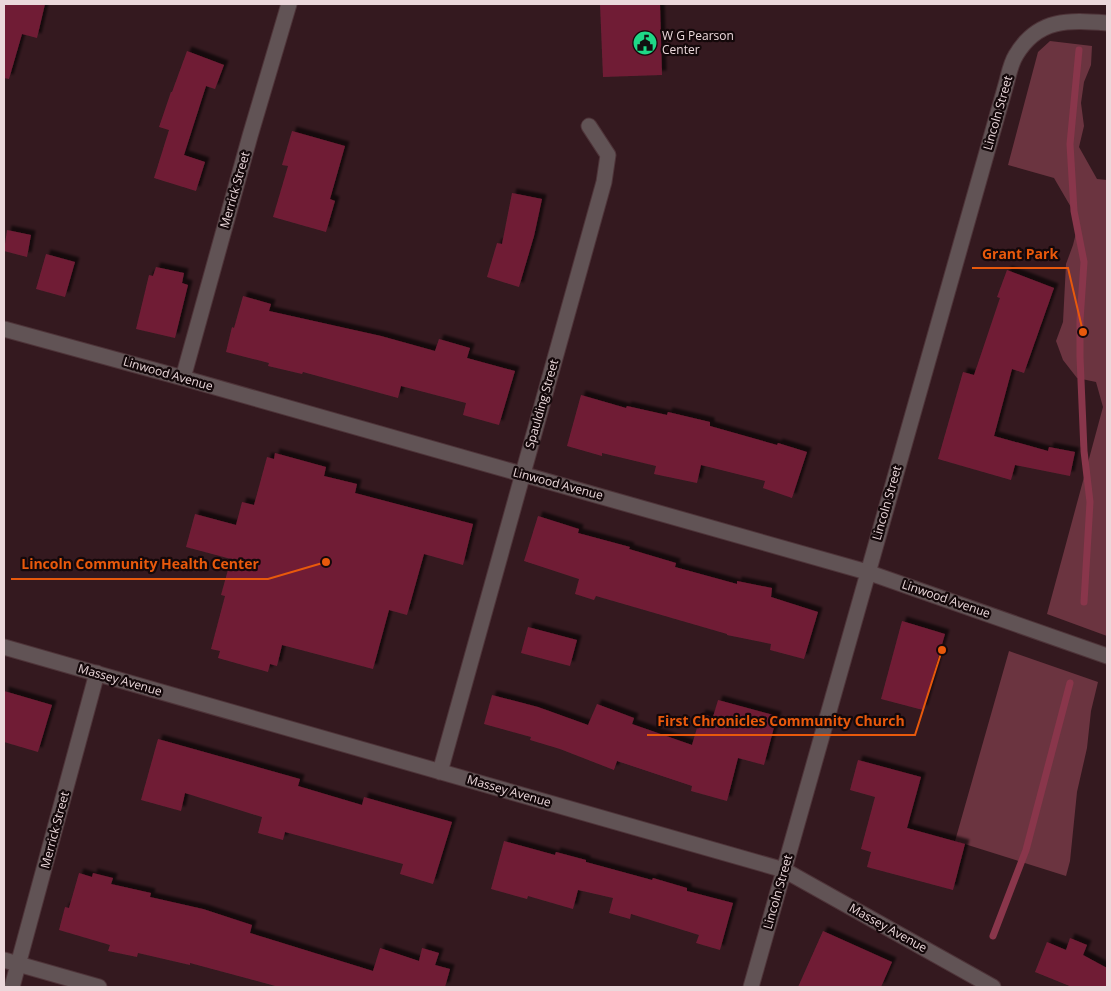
<svg xmlns="http://www.w3.org/2000/svg" width="1111" height="991" viewBox="0 0 1111 991" font-family="'Open Sans',sans-serif">
  <style>
    .green { fill: #6b3440 }
    .lines { fill: none; stroke-linecap: round; stroke-linejoin: round }
    .stream { stroke: #89364b; stroke-width: 7 }
    .building { fill: #6f1e36; filter: url(#shadow) }
    .minor-casing { stroke: #4e3439; stroke-width: 17 }
    .minor { stroke: #615355; stroke-width: 15 }
    .labels { text-anchor: middle; stroke-width: 4.5; stroke-linejoin: round; paint-order: stroke }
    .poi-label { font-size: 12px; fill: #ebd8db; stroke: #14080a; text-anchor: start }
    .street-label { font-size: 12px; fill: #ebd8db; stroke: #14080a }
    .leader { fill: none; stroke: #e8590c; stroke-width: 2 }
    .callout-dot { fill: #e8590c; stroke: #14080a; stroke-width: 2 }
    .callout-label { font-size: 14px; text-anchor: middle; font-weight: bold; fill: #e8590c; stroke: #14080a; stroke-width: 4.5; stroke-linejoin: round; paint-order: stroke }
  </style>
  <defs>
    <filter id="shadow"><feDropShadow dx="4.5" dy="-4.5" stdDeviation="1" flood-color="#0009"/></filter>
  </defs>
  <rect width="100%" height="100%" fill="#34191f"/>
  <!-- green -->
  <path class="green" d="M1050,41l42,5 -1,19 -7,17 -3,21 3,23 -5,21 18,32 10,1v456l-60,-22 56,-207 -7,-25 -19,-4 -14,-18 -7,-19 7,-19 3,-58 7,-19 6,-24 -25,-43 -46,-13 30,-113z
    M1009,651l89,31 -7,29 -4,37 -10,44 -7,69 -4,15 -111,-35z"/>
  <g class="lines">
    <!-- stream -->
    <path class="stream" d="M1079,50l-9,94 4,67 10,51 -4,58v37l4,94 6,51 -6,100
      M993,936l33,-86 44,-167"/>
  </g>
  <!-- building -->
  <path class="building" d="M4,4h41l-8,34 -15,-4 -13,45 -5,-1z
    M600,4h60l2,71 -59,2z
    M187,51l37,14 -9,24 -9,-3 -22,69 21,7 -9,29 -42,-13 15,-48 -10,-3 12,-35h1z
    M292,131l53,15 -15,53 5,2 -9,31 -53,-15 15,-51 -6,-1z
    M512,193l30,6 -8,37 -15,51 -32,-10 10,-34 5,1z
    M7,230l24,5 -4,22 -23,-6z
    M46,254l29,8 -10,35 -29,-8z
    M156,267l28,6 -2,10 6,2 -13,53 -39,-9 13,-54 4,1z
    M1007,270l47,18 -30,85 -12,-4 -18,67 54,15 1,-4 26,5 -5,24 -55,-11 -4,15 -73,-21 25,-87 11,3 26,-77 -3,-1z
    M243,296l28,8 -2,7 112,25 54,15 4,-12 31,9 -3,10 48,13 -16,54 -36,-10 3,-12 -65,-17 -3,12 -95,-26 -1,2 -34,-8 1,-3 -43,-11 6,-25 2,1z
    M581,395l45,13 1,-2 40,9 1,-3 42,10v4l67,19 1,-2 29,9 -15,46 -29,-10 2,-7 -64,-16 -4,18 -43,-9 2,-8 -54,-13v3l-35,-10z
    M275,453l51,14 -2,9 33,8 -2,9 118,31 -10,41 -39,-11 -17,61 -18,-5 -16,59 -91,-24 -5,21 -7,-2 -2,8 -50,-14 2,-7 -9,-2 14,-53 -4,-1 10,-36 -45,-12 9,-33 41,11 6,-23 12,3 13,-48 7,2z
    M538,516l41,13 -1,4 52,14 -1,2 47,14 -1,4 62,17v-3l35,7 -1,9 47,15 -14,47 -34,-9 1,-6 -44,-9v-1l-131,-38 -2,4 -19,-6 4,-15 -55,-18z
    M902,621l43,13 -22,76 -42,-11z
    M528,627l49,13 -7,26 -49,-13z
    M4,691l48,14 -14,47 -34,-10z
    M492,695l46,12 50,18 9,-21 37,14 -2,6 60,21 9,-31 12,3 5,-17 59,16 -13,49 -26,-7 -11,43 -36,-10 1,-5 -75,-25 -3,9 -54,-21 -30,-9 1,-3 -47,-13z
    M158,739l142,40 -2,7 64,19 2,-8 88,25 -19,62 -33,-10 3,-10 -118,-32 -2,8 -25,-7 4,-16 -77,-24 -4,18 -40,-11z
    M858,760l63,17 -14,51 58,16 -12,46 -86,-23 4,-15 -10,-3 14,-52 -25,-7z
    M504,841l51,14 1,-3 30,8v2l66,18 1,-2 34,10v3l46,12 -13,47 -24,-7 3,-8 -68,-21 -1,5 -21,-6 4,-15 -35,-8 -5,19 -45,-13 -1,3 -36,-10z
    M79,873l13,4 1,-4 20,5 -2,6 40,9 -1,4 53,12 49,16 -2,8 123,38 7,-23 39,13 3,-13 17,5 -4,12 15,4 -5,18h-166l-89,-24v2l-52,-12 -1,4 -29,-6 2,-6 -51,-15 6,-23 4,1z
    M823,931l69,31 -11,25h-83z
    M1070,938l17,7 -4,10 24,13v19h-35l-37,-15 12,-30 19,8z"/>
  <g class="lines">
    <defs>
      <path id="minor" d="M4,329l179,49 684,194 240,84
        M183,378l67,-242 39,-132
        M4,647l780,223 209,117
        M440,772l164,-590 4,-27 -19,-29
        M4,960l95,27
        M12,987l85,-314
        M751,987l256,-906c2,-8 4,-18 9,-26 22,-37 53,-35 91,-32"/>
    </defs>
    <!-- minor casing -->
    <use href="#minor" class="minor-casing"/>
    <!-- minor -->
    <use href="#minor" class="minor"/>
  </g>
  <!-- icons -->
  <defs>
    <symbol id="civic-disc" viewBox="-11 -11 22 22"><circle r="9.5" fill="#1fd887" stroke="#14080a"/><path d="M-.6-6.5H3V-4.5H.6V-3L4-1V1h2V6H-6V1h2V-1L-.6-3ZM-1.2 2.5V6h2.4V2.5Z" fill="#111"/></symbol>
  </defs>
  <g fill-rule="evenodd">
    <use href="#civic-disc" x="631" y="29" width="28" height="28"/>
  </g>
  <g class="labels">
    <!-- poi labels -->
    <g class="poi-label">
      <text x="662" y="40">W G Pearson<tspan x="662" dy="14">Center</tspan></text>
    </g>
    <!-- street labels -->
    <g class="street-label">
      <text transform="translate(998 113) rotate(-74)" y="4">Lincoln Street</text>
      <text transform="translate(235 190) rotate(-74)" y="4">Merrick Street</text>
      <text transform="translate(168 374) rotate(16)" y="4">Linwood Avenue</text>
      <text transform="translate(542 404) rotate(-74)" y="4">Spaulding Street</text>
      <text transform="translate(558 484) rotate(15)" y="4">Linwood Avenue</text>
      <text transform="translate(887 503) rotate(-74)" y="4">Lincoln Street</text>
      <text transform="translate(946 599) rotate(19)" y="4">Linwood Avenue</text>
      <text transform="translate(120 680) rotate(16)" y="4">Massey Avenue</text>
      <text transform="translate(509 791) rotate(16)" y="4">Massey Avenue</text>
      <text transform="translate(55 830) rotate(-75)" y="4">Merrick Street</text>
      <text transform="translate(778 892) rotate(-74)" y="4">Lincoln Street</text>
      <text transform="translate(888 928) rotate(29)" y="4">Massey Avenue</text>
    </g>
  </g>
  <!-- callouts -->
  <path class="leader" d="M1083 332L1068 268H972M326 562L268 579H11M942 650L915 735H647"/>
  <g class="callout-dot">
    <circle cx="1083" cy="332" r="5"/>
    <circle cx="326" cy="562" r="5"/>
    <circle cx="942" cy="650" r="5"/>
  </g>
  <g class="callout-label">
    <text x="1020" y="259">Grant Park</text>
    <text x="140" y="569">Lincoln Community Health Center</text>
    <text x="781" y="726">First Chronicles Community Church</text>
  </g>
  <!-- border -->
  <rect width="1111" height="991" fill="none" stroke="#ebd8db" stroke-width="10"/>
</svg>
